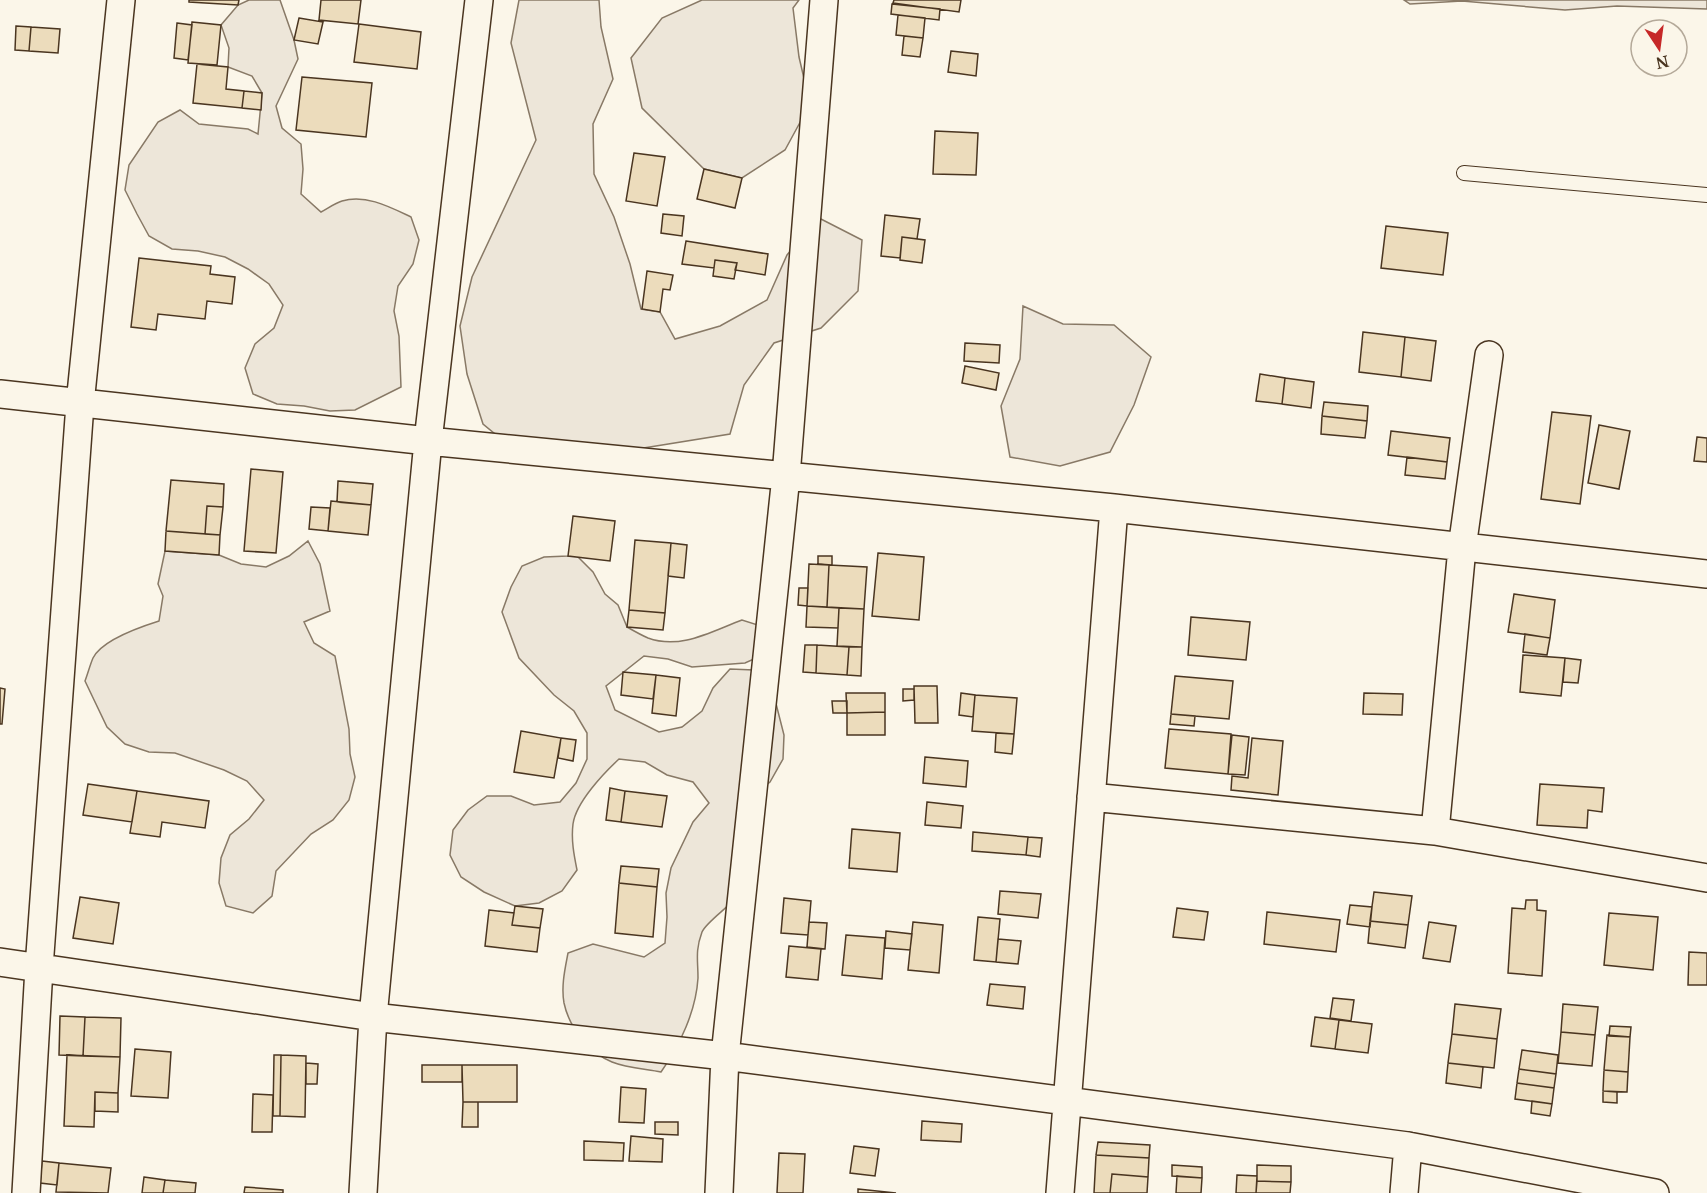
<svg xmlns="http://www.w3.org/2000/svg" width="1707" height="1193" viewBox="0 0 1707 1193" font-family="'Noto Serif',serif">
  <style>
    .green { fill: #ede6d9; stroke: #887966; stroke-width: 1.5 }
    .building { fill: #ecdcbc; stroke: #4a3520; stroke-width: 1.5 }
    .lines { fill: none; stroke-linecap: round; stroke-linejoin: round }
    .lane-casing { stroke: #4a3520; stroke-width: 16 }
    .street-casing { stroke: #4a3520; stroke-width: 30 }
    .lane { stroke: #fbf6e9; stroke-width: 14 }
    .street { stroke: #fbf6e9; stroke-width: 27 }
  </style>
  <rect width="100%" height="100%" fill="#fbf6e9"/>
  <!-- green -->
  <path class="green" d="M249,0h31l14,40 4,19 -22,47 6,22 19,16 2,25 -2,25 20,18c6,-3 14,-9 21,-11 24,-7 48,6 69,16l8,23 -6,24 -15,22 -4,25 5,25 2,51 -46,23 -25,1 -26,-5 -27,-2 -24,-10 -8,-26 10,-24 19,-16 9,-23 -14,-21 -21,-15 -23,-12 -27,-6 -26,-2 -23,-13 -12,-22 -12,-24 4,-25 29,-43 22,-12 19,14 49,5 10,5 4,-41 -10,-17 -24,-9 1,-19 -8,-23 17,-20z
    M519,0h80l2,27 12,52 -20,45 1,50 20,43 16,47 11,45 19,3 15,27 45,-13 47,-26 20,-45 32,-37 43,22 -4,51 -37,37 -47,15 -30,42 -14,49 -105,17 -102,6 -40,-33 -16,-50 -7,-48 12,-49 64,-137 -25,-97z
    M702,0h97l-6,8 6,49 11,47 -25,46 -43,28 -38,-9 -62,-61 -11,-50 31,-40z
    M1404,0h303v9l-90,-3 -52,4 -103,-9 -52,3z
    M1023,306l40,18 51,1 37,32 -17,48 -24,47 -50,14 -50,-9 -9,-51 19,-47z
    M308,541l12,23 10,47 -26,11 10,21 21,13 14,73 1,25 5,23 -6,23 -16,20 -22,14 -35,37 -4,25 -19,17 -27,-7 -7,-23 2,-25 9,-23 19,-16 15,-19 -17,-19 -23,-11 -49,-17 -26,-1 -24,-8 -18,-17 -22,-46c3,-8 5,-16 8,-23 9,-18 47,-31 66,-37l4,-25 -5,-12 7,-33 54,4 22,9 25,3 23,-11z
    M575,554l18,18 12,22 13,11 9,22c7,4 14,8 21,11 33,12 64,-7 94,-18l25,8 -2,26 -20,9 -53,4 -24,-8 -24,-3 -38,30 9,24 44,22 23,-5 20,-16 11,-23 17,-19 24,1 18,18 12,47 -1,24 -13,23 -19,15c-2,15 -6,89 -11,96 -8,12 -34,29 -38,39 -7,19 -4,28 -4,46 -2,33 -18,67 -37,94 -15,-3 -34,-4 -49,-10 -23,-9 -43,-35 -48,-59 -3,-17 1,-34 4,-50l25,-9 51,13 21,-14 2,-26 -1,-24 5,-25 22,-46 16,-19 -16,-21 -26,-7 -22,-13 -26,-3c-15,14 -43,43 -46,65 -2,16 1,31 4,46l-15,21 -23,12 -24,3 -31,-14 -23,-15 -11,-22 3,-25 15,-20 19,-14h24l23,9 26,-3 16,-19 11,-24v-26l-13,-22 -20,-16 -35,-37 -17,-46 9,-25 11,-21 22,-9 24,-1z"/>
  <!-- building -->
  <path class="building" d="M189,0h50l-1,5 -49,-3z
    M321,0h40l-3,24 -39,-4z
    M894,0h67l-2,12 -66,-9z
    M892,4l48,5 -1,11 -48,-6z
    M898,15l27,3 -2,20 -27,-3z
    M299,18l24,4 -5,22 -24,-4z
    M192,22l29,3 -4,40 -29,-2z
    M177,23l15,2 -4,35 -14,-2z
    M359,24l62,8 -4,37 -63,-7z
    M16,26l15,1 -2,24 -14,-1z
    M31,27l29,2 -2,24 -29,-2z
    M904,36l19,2 -3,19 -18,-2z
    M951,51l27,3 -2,22 -28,-4z
    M197,64l31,3 -2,22 18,2 -2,17 -49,-5z
    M302,77l70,6 -6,54 -70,-7z
    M244,91l18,2 -1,17 -19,-2z
    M935,131l43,2 -2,42 -43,-1z
    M634,153l31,4 -8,49 -31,-5z
    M704,169l38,9 -7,30 -38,-9z
    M663,214l21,2 -2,20 -21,-3z
    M885,215l35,4 -3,20 -15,-2 -2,21 -19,-2z
    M1386,226l62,7 -5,42 -62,-7z
    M902,237l23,3 -3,23 -22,-3z
    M686,241l82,13 -3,21 -30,-5 2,-7 -22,-3 -1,8 -32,-4z
    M139,258l72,8 -1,8 25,3 -3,27 -25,-3 -2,18 -47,-5 -2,16 -25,-3z
    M715,260l22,3 -3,16 -21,-3z
    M647,271l26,4 -3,15 -7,-1 -3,23 -18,-3z
    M1363,332l42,5 -4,40 -42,-5z
    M1405,337l31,4 -5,40 -30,-4z
    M965,343l35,2 -1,18 -35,-2z
    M965,366l34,7 -3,17 -34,-7z
    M1260,374l25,4 -3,26 -26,-3z
    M1285,378l29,4 -3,26 -29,-4z
    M1324,402l44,4 -1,15 -45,-5z
    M1552,412l39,4 -11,88 -39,-5z
    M1322,416l45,5 -2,17 -44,-4z
    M1599,425l31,6 -11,58 -31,-6z
    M1391,431l59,7 -3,24 -59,-7z
    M1697,437l10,1v24l-13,-1z
    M1407,457l40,5 -2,17 -40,-4z
    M251,469l32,3 -7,81 -32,-2z
    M171,480l53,4 -1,23 -16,-1 -2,28 -39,-3z
    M338,481l35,3 -2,21 -34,-3z
    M331,501l40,4 -3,30 -40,-4z
    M207,506l16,1 -3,28 -15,-1z
    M311,507l19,1 -2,23 -19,-2z
    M573,516l42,5 -5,40 -42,-5z
    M166,531l54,4 -1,20 -54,-4z
    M635,540l36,3 -6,70 -36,-3z
    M671,543l16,2 -3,33 -16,-2z
    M878,553l46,4 -5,63 -47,-4z
    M818,556h14v9l-14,-1z
    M809,564l20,1 -2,42 -20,-1z
    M829,565l38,2 -3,42 -37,-2z
    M799,588h9l-1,18 -9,-1z
    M1514,594l41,6 -5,38 -42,-6z
    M807,606l32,2 -1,20 -32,-1z
    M839,608l25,1 -2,38 -25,-1z
    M629,610l36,3 -2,17 -36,-3z
    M1191,617l59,5 -4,38 -58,-5z
    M1525,634l25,4 -3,17 -24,-3z
    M805,645h12l-1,28 -13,-1z
    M817,645l32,2 -2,28 -31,-2z
    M849,647h13l-1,29 -14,-1z
    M1523,655l42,3 -4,38 -41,-4z
    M1565,658l16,2 -3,23 -15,-1z
    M623,672l33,3 -3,24 -32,-4z
    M656,675l24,3 -4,38 -24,-3z
    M1175,676l58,5 -4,38 -58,-5z
    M914,686h23l1,37h-23z
    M0,688l5,1 -3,35h-2z
    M903,689h11v11l-11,1z
    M846,693h39v19l-38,1z
    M961,693l14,2 -2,22 -14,-2z
    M1364,693l39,1 -1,21 -39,-1z
    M975,695l42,3 -3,36 -42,-3z
    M832,701h15v12h-14z
    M885,712v23h-38v-22z
    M1171,714l24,2 -1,10 -24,-2z
    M1169,729l62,5 -3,40 -63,-6z
    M521,731l40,7 -7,40 -40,-6z
    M996,733l18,1 -2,20 -17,-2z
    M1232,735l17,2 -4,38 -17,-1z
    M561,738l15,2 -3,21 -15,-3z
    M1252,738l31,3 -5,54 -47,-5 1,-14 16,2z
    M925,757l43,4 -2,26 -43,-4z
    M88,784l49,7 -5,31 -49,-7z
    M1540,784l64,4 -2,24 -14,-2 -1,18 -50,-3z
    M610,788l15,3 -4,31 -15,-2z
    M137,791l72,10 -4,27 -43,-6 -2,15 -30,-4z
    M625,791l42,5 -5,31 -41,-5z
    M927,802l36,4 -2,22 -36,-3z
    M852,829l48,4 -3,39 -48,-4z
    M973,832l55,5 -2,18 -54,-4z
    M1028,837l14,1 -2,19 -14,-2z
    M621,866l38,3 -2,18 -38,-4z
    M619,883l38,4 -4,50 -38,-4z
    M1000,891l41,3 -3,24 -40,-4z
    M1374,892l38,4 -4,29 -38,-4z
    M80,897l39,6 -6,41 -40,-6z
    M784,898l27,3 -3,34 -27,-2z
    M1526,900h11v10l9,1 -4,65 -34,-3 4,-65 13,1z
    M1350,905l22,2 -2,20 -23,-3z
    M515,906l28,3 -3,19 -28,-3z
    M1177,908l31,4 -4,28 -31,-3z
    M489,910l25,3 -2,12 28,3 -3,24 -52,-6z
    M1267,912l73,8 -4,32 -72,-8z
    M1609,913l49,4 -5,53 -49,-5z
    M978,917l22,2 -4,43 -22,-2z
    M1370,921l38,4 -3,23 -37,-5z
    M809,922l18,1 -2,26 -18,-2z
    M913,922l30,3 -4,48 -31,-3z
    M1429,922l27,4 -6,36 -27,-4z
    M886,931l26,3 -2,16 -25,-2z
    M846,935l39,3 -3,41 -40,-4z
    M998,939l23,2 -3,23 -22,-2z
    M789,946l32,3 -3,31 -32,-3z
    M1689,952l18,1v32h-19z
    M990,984l35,3 -2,22 -36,-4z
    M1333,998l21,2 -3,21 -21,-3z
    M1455,1004l46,5 -4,30 -45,-5z
    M1563,1004l35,3 -3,28 -34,-3z
    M60,1016l25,1 -2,39 -24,-1z
    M85,1017l36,1 -1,39 -37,-1z
    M1315,1017l24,3 -4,29 -24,-3z
    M1339,1020l33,4 -4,29 -33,-4z
    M1610,1026l21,1 -1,10 -21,-1z
    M1561,1032l34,3 -3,31 -34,-3z
    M1452,1034l45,5 -3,29 -46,-5z
    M1607,1035l23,2 -2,35 -24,-2z
    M135,1049l36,3 -3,46 -37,-2z
    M1522,1050l36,5 -2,19 -37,-5z
    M67,1055l53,2 -2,36 -23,-1 -1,35 -30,-1z
    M274,1055h7l-1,61h-7z
    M281,1055l25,1 -1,61 -25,-1z
    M306,1063l12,1 -1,20h-11z
    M1448,1063l35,4 -2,21 -35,-5z
    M422,1065h40v17h-40z
    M462,1065h55v37h-54z
    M1519,1069l37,5 -2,14 -37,-5z
    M1604,1070l24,2 -1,20 -24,-1z
    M1517,1083l37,5 -2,16 -37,-5z
    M621,1087l25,2 -2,34 -25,-1z
    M1603,1091l14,1v11l-14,-1z
    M95,1092l23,1v19l-23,-1z
    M253,1094l20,1 -1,37h-20z
    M1532,1101l20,3 -2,12 -19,-3z
    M463,1102h15v25h-16z
    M922,1121l40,3 -1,18 -40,-2z
    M655,1122h23v13l-23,-1z
    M631,1136l32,3 -1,23 -33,-1z
    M584,1141l40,2 -1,18 -39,-1z
    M1098,1142l52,3 -1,13 -53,-3z
    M854,1146l25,3 -4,27 -25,-3z
    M779,1153l26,1 -2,39h-26z
    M1096,1155l53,3 -1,19 -36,-3 -2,19h-16z
    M42,1161l17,2 -2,22 -17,-2z
    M59,1163l52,5 -3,25 -52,-1z
    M1172,1165l30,2v11l-30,-2z
    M1257,1165l34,1v16l-34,-1z
    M1112,1174l36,3 -1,16h-37z
    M1237,1175l20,1 -1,17h-20z
    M1177,1176l25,2 -1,15h-25z
    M144,1177l21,3 -2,13h-21z
    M165,1180l31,3 -1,10h-32z
    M1257,1181l34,1 -1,11h-34z
    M245,1187l38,3v3h-39z
    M858,1189l38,4h-38z"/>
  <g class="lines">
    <defs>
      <path id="lane" d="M1464,173l243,22"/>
      <path id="street" d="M0,394l428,47 686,67 593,66
        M1091,797l344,34 272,47
        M1435,831l27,-283 27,-193
        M0,962l373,55 352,39 683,90 247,47
        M26,1193l13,-225 41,-564 41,-404
        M363,1193l10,-176 55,-576 51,-441
        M719,1193l6,-137 61,-580 38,-476
        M1060,1193l54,-685
        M1404,1193l4,-47"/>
    </defs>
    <!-- lane casing -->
    <use href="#lane" class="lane-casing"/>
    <!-- street casing -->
    <use href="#street" class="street-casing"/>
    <!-- lane -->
    <use href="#lane" class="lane"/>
    <!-- street -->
    <use href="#street" class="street"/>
  </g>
  <!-- north arrow -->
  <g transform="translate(1659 48) rotate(167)"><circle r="28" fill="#fbf6e9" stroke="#b4a999" stroke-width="1.5"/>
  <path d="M0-4.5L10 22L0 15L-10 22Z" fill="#c62828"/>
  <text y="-9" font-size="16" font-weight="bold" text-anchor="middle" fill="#4a3520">N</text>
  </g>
</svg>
